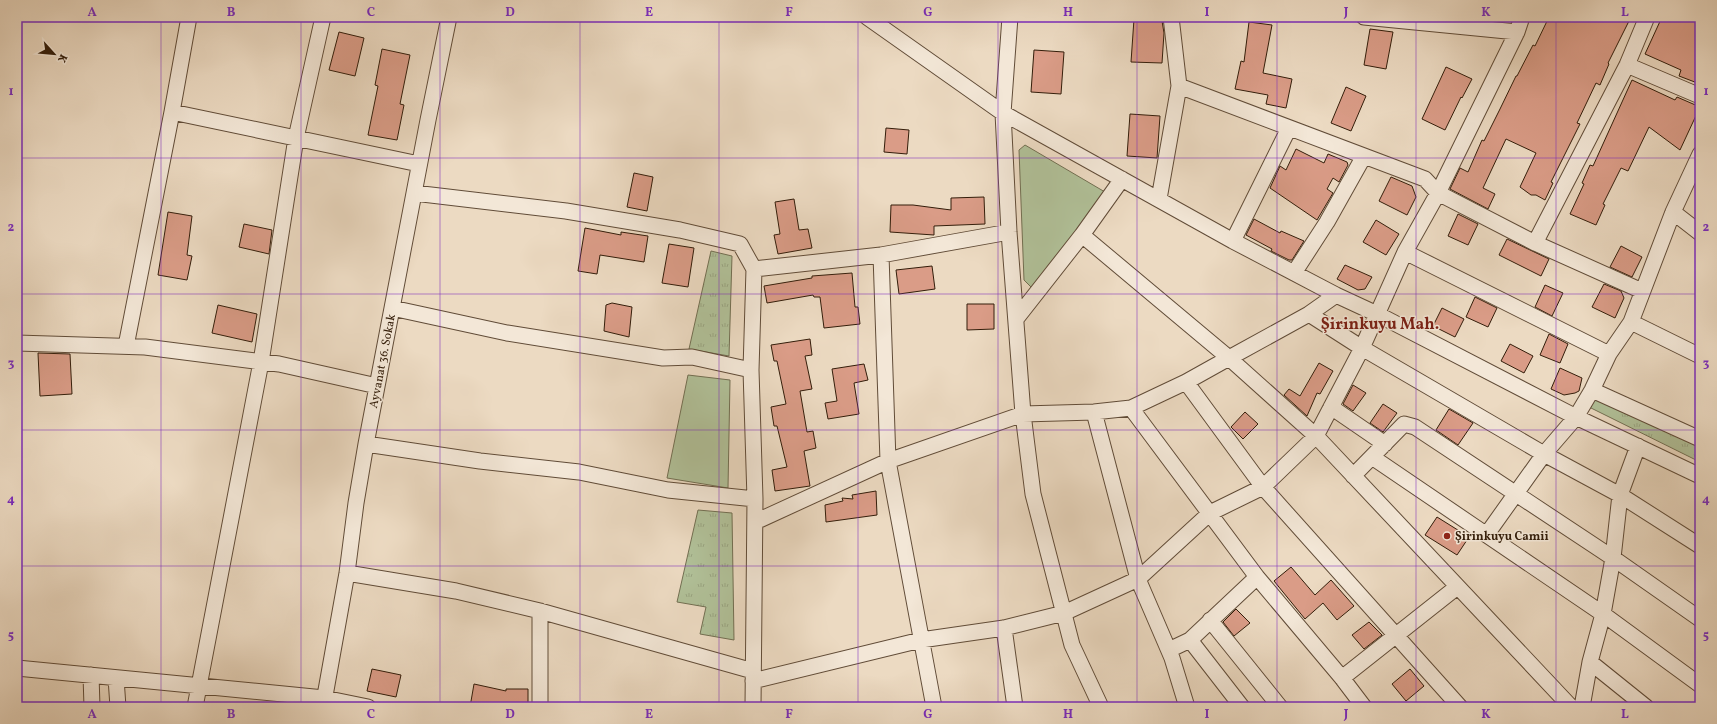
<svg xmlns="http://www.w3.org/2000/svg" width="1717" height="724" viewBox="0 0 1717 724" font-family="Vollkorn,serif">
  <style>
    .grass { fill: url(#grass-tufts); stroke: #726f52 }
    .green { fill: #b1c199; stroke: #726f52 }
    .building { fill: #da9c87; stroke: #331d0a }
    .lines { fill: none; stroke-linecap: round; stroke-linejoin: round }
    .minor-casing { stroke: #614c38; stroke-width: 17 }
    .minor { stroke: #f3e7d7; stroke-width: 15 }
    .grid { fill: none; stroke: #7b2cbf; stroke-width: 1; stroke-opacity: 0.55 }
    .poi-dot { fill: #8f2418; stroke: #f3e7d7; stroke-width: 1.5 }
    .labels { text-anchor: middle; stroke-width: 3; stroke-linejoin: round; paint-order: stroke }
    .street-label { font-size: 12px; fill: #331d0a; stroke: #f3e7d7 }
    .poi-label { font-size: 12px; font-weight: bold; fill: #331d0a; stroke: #f3e7d7; text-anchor: start }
    .district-label { font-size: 16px; font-weight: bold; fill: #7a1f14; stroke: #f3e7d7 }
    .neatline { fill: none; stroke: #7b2cbf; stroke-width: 1.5 }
    .grid-label { font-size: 13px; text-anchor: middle; font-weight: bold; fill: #7b2cbf }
  </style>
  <defs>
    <pattern id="grass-tufts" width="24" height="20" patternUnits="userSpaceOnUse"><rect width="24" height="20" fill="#b1c199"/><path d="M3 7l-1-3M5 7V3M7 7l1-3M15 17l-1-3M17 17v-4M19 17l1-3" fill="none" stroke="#99a582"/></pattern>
  </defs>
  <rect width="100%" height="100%" fill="#ecdac2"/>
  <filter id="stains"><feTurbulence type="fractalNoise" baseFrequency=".005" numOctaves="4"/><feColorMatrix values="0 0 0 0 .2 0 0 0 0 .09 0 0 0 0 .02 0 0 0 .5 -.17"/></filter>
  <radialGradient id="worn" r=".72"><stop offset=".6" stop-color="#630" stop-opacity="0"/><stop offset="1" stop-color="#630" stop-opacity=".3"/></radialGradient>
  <!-- grass -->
  <path class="grass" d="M711,251l21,5 -3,100 -40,-7z
    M1595,397l105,49v16l-111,-55z
    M698,510l34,3 2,127 -34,-6 6,-27 -29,-5z"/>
  <!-- green -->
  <path class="green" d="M1025,145l80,47 -72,97 -9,-9 -5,-130z
    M688,375l42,5 -2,108 -61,-10z"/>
  <!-- building -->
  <path class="building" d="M1549,17h82l-23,46 1,1 -9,21 -4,-2 -19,40 3,1 -29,58 2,1 -8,17 -9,-5h-5l-11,-8 16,-34 -30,-14 -23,49 12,6 -7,15 -38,-20 10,-21 8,4 14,-32 2,1 16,-32 16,-33h1l16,-31 2,1z
    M1662,17h33l5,2v65l-21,-8 2,-6 -36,-16z
    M1134,19l28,2 2,12 -2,30 -31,-1z
    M1249,22l23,3 -9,48 29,6 -6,29 -20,-4 2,-9 -33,-6 6,-28 3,1z
    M1370,29l23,3 -7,37 -22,-4z
    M339,32l25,6 -9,38 -26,-6z
    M382,49l28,6 -10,49 4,1 -7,35 -29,-5 10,-49 -3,-1z
    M1034,50l30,2 -3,42 -30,-2z
    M1446,67l26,12 -10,19 -1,-1 -16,33 -23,-11z
    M1632,80l43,20 2,-3 23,10 -20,43 -31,-23 -21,44 -7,-3 -18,36 2,1 -9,20 -26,-11 14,-30 -2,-1 8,-18 3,1z
    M1346,87l20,9 -15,35 -20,-8z
    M1130,114l30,2 -3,42 -30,-2z
    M886,128l23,2 -2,24 -23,-2z
    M1296,149l28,14 4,-9 19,8 1,3 -9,17 -6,-4 -6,11 6,4 -16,27 -47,-32 10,-22 6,4z
    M634,173l19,4 -6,34 -20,-4z
    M1391,177l21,9 4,11 -9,18 -28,-14z
    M984,197l1,27 -51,2v9l-44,-3 1,-27h22l38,5v-12z
    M794,199l5,31 9,-1 4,19 -34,6 -4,-19 6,-1 -5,-32z
    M168,212l24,4 -5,39 5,1 -5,24 -29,-5z
    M1458,214l20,10 -10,21 -20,-9z
    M1254,219l26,14 1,-2 23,10 -12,19h-3l-18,-9 1,-2 -26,-14z
    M1376,220l23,14 -13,21 -23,-13z
    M244,224l28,6 -3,24 -30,-7z
    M585,228l36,7v-3l27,4 -4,26 -44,-7 -3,19 -19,-3z
    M1507,239l42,20 -8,17 -42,-21z
    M669,244l25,4 -6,39 -26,-4z
    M1621,246l21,11 -10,20 -22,-10z
    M1345,265l27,12 -7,12 -7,1 -21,-11z
    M932,266l3,23 -36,5 -3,-24z
    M852,273l3,34h3l2,17 -36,4 -4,-31h-6l-1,-2 -46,8 -3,-17 48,-8v-2z
    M1604,284l17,7 3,7 -9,20 -23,-11z
    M1545,285l18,8 -11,23 -17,-9z
    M1475,297l22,11 -9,19 -22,-10z
    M612,303l20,4 -3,30 -25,-6 2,-26z
    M967,304h27v25l-27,1z
    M218,305l39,9 -5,28 -40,-9z
    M1442,308l22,11 -9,18 -22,-11z
    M1549,334l19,10 -8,19 -20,-8z
    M810,339l2,16 -7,1 7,33 -12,2 7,41 6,-1 3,17 -12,3 6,35 -35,5 -3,-21 15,-3 -10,-41h-3l-3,-19 15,-3 -9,-43h-3l-3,-16z
    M1510,344l23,12 -9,17 -23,-12z
    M38,353l32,1 2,40 -32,2z
    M1319,363l14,8 -13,23 -3,-1 -10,23 -23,-21 5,-6 11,7z
    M864,364l4,16 -14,3 5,31 -31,5 -3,-16 12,-2 -5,-32z
    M1560,368l22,10 -3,13 -4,2 -11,2 -13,-6z
    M1353,385l13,8 -13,18 -10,-7z
    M1383,404l14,9 -14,19 -13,-9z
    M1449,409l24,14 -15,22 -22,-15z
    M1245,412l13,12 -15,15 -12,-12z
    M876,491l1,24 -51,7 -1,-17 18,-4 -1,-3 11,1 -1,-4z
    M1437,517l32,20 -12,18 -32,-20z
    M1291,567l24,28 16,-15 23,26 -17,14 -14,-17 -18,16 -31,-38z
    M1236,609l14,14 -16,13 -11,-14z
    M1369,622l13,13 -18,14 -12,-14z
    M372,669l29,6 -5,22 -29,-6z
    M1410,669l14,17 -18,15 -14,-17z
    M474,684l32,7v-2h22v18h-58z"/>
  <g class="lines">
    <defs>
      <path id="minor" d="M867,17l136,96 230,128 103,54 41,19 199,103 124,59
        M1010,17l-7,96 6,119 14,182 10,80 39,151 29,62
        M1364,17l153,15
        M1627,65l73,31
        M1179,86l246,93 13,14 97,50 107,48
        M172,112l247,52
        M1122,179l-40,56 147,123 87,78 255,271
        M414,193l152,18 114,19 60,14 14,25
        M1159,199l20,-113 -8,-69
        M1673,212l27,21
        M1233,241l56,-113
        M1535,243l92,-178 20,-48
        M1405,252l204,102
        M881,255l7,206 46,246
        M1294,273l33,-51 37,-66
        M392,308l115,25 156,25 29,-1 59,13
        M1309,314l53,34 182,106 76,41 80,51
        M1016,319l66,-84
        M1631,322l69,34
        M17,343l128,4 134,17 98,22
        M126,346l46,-234 17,-95
        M1186,382l77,105 197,220
        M1592,390l108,49
        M1331,407l54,37
        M1131,408l126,169 85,101 22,29
        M1094,412l44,167 34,79 15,49
        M366,444l114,17 99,11 89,18 87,9
        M1372,457l231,157 97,71
        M1353,476l51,-52 11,3 198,131 87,61
        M755,522l133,-61 135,-47 71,-2 37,-4 55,-26 43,-24 80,-44 27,-19
        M1487,534l57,-80 32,-37 16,-27 17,-36 22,-32 42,-110 27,-58
        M347,573l109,18 84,20 213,60
        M540,611v96
        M1210,620l70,87
        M1004,628l11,79
        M1190,640l52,67
        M1169,650l21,-10 67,-63
        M1590,662l56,45
        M17,668l307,30 44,9
        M91,675l1,32
        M116,678l2,29
        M1342,678l115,-91
        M753,681l168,-41 83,-12 60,-15 74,-34 72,-66 53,-26 53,-51 46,-88 43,-96 33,-59 79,-161 5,-15
        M195,707l66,-345 35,-224 27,-121
        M323,707l24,-134 9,-70 10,-59 62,-324 21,-103
        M753,707l2,-208 -4,-129 3,-101 127,-14 128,-23
        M1582,707l8,-45 13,-48 10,-56 7,-63 18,-49"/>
    </defs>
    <!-- minor casing -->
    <use href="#minor" class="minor-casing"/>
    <!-- minor -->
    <use href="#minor" class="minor"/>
  </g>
  <!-- grid -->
  <path class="grid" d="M161,17v690M301,17v690M440,17v690M580,17v690M719,17v690M858,17v690M998,17v690M1137,17v690M1277,17v690M1416,17v690M1556,17v690M17,158h1683M17,294h1683M17,430h1683M17,566h1683"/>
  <!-- markers -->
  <circle class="poi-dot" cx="1447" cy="536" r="4"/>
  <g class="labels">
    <!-- street labels -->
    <g class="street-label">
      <text transform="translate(382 361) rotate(-79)" y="4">Ayvanat 36. Sokak</text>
    </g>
    <!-- poi labels -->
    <g class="poi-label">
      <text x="1455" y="540">Şirinkuyu Camii</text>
    </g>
    <!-- district labels -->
    <g class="district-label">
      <text x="1380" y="329">Şirinkuyu Mah.</text>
    </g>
  </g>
  <!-- margin -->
  <rect width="1717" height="724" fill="none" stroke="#ecdac2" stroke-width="44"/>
  <!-- north arrow -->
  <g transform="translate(54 54) rotate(117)" stroke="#f3e7d7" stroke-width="3" paint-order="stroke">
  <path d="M0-3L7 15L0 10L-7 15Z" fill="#331d0a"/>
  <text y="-6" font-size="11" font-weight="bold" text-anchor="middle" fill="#331d0a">K</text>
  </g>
  <rect x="22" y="22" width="1673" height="680" class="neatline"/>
  <g class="grid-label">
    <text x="92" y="16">A</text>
    <text x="231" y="16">B</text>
    <text x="371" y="16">C</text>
    <text x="510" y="16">D</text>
    <text x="649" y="16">E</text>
    <text x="789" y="16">F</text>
    <text x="928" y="16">G</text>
    <text x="1068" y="16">H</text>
    <text x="1207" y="16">I</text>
    <text x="1346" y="16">J</text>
    <text x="1486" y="16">K</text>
    <text x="1625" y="16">L</text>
    <text x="11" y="95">1</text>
    <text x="1706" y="95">1</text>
    <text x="11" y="231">2</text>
    <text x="1706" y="231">2</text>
    <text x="11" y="367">3</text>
    <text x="1706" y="367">3</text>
    <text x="11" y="503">4</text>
    <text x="1706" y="503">4</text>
    <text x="11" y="639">5</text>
    <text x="1706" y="639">5</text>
    <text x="92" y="718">A</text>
    <text x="231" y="718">B</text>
    <text x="371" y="718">C</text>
    <text x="510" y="718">D</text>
    <text x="649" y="718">E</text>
    <text x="789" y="718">F</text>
    <text x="928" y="718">G</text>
    <text x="1068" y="718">H</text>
    <text x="1207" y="718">I</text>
    <text x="1346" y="718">J</text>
    <text x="1486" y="718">K</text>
    <text x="1625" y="718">L</text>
  </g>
  <rect width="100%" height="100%" filter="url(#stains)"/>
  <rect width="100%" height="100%" fill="url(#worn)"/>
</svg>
